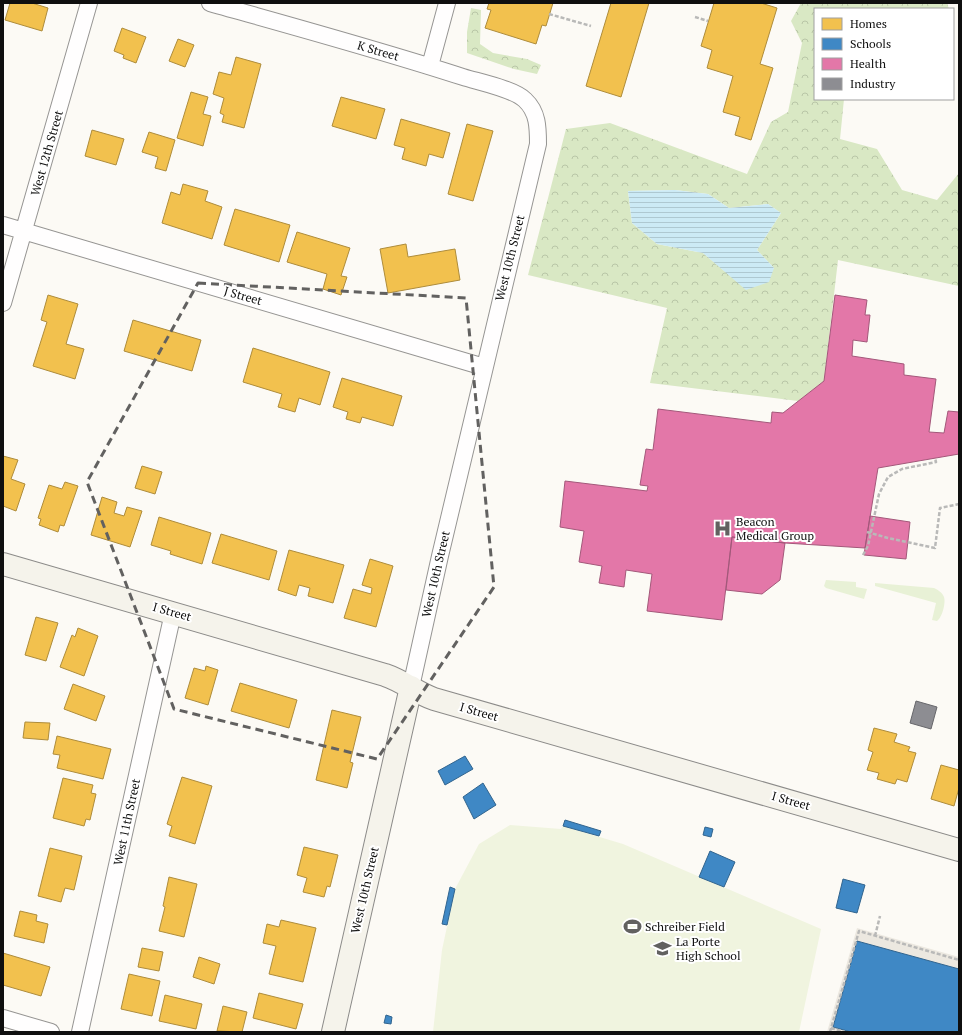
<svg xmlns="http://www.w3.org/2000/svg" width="962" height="1035" viewBox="0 0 962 1035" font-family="'PT Serif',serif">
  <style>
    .green { fill: #e8f1d6 }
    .forest { fill: url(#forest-crowns); fill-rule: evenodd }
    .pitch { fill: #f0f4df }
    .plaza { fill: #ece8e0 }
    .water { fill: url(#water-rules) }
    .homes { fill: #f2c14e; stroke: #ae8c3b }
    .schools { fill: #3f88c5; stroke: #31648e }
    .health { fill: #e377a8; stroke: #a3587a }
    .industry { fill: #8d8d92; stroke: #67676b }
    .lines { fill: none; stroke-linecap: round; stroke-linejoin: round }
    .street-casing { stroke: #969593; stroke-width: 18 }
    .secondary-casing { stroke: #8c8b89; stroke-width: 24 }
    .path { stroke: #b9b9b8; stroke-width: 2.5; stroke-dasharray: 4 2; stroke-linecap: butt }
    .street { stroke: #fffefe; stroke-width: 16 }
    .secondary { stroke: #f5f3eb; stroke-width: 22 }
    .marked { fill: none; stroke: #626160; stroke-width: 3; stroke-dasharray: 8 5; stroke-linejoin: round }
    .labels { text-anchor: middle; stroke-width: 4; stroke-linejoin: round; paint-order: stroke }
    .street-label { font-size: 12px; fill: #0f0f0f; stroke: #fff }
    .poi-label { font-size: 12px; fill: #0f0f0f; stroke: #fff; text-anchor: start }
  </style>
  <defs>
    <pattern id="forest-crowns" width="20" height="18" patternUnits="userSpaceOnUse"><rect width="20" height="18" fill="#d9e8c4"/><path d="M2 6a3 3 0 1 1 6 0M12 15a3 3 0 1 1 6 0" fill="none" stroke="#b9c6a7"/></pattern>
    <pattern id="water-rules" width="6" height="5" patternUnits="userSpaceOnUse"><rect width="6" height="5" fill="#cceaf5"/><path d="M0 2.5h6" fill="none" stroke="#aec8d1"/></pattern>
  </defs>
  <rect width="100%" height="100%" fill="#fcfaf5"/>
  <!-- green -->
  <path class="green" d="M826,580l30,2v5l11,2 -3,10 -38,-11 -2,-2z
    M875,583l59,5c4,2 8,4 10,9 2,6 -2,21 -7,24l-5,-1 4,-17 -61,-17z"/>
  <!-- forest -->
  <path class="forest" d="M801,3h146l2,6h-134v90h29l-4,40 37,10 25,41 35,10 22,-27v113l-121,-26 -14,121 -26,20 -148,-18 17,-75 -139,-33 38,-146 44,-6 137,51 24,-52 17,-10 14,-69 -11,-22zM675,190l33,4 21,14 39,-4 13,9 -24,37 17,18 -28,21 -43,-36 -46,-9 -25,-21 -4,-32z
    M471,8l10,2 -1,34 13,9 34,6 14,6 -4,9 -23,-5 -47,-16v-21z"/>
  <!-- pitch -->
  <path class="pitch" d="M510,825l51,4 2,-3 60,18 198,85 -22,103h-366l9,-82 13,-61 24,-45z"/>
  <!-- plaza -->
  <path class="plaza" d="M857,928l102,29v12l-102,-28 -24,86 18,5h-24z"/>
  <!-- water -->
  <path class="water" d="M675,190l33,4 21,14 39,-4 13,9 -24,37 17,18 -5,14 -23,8 -43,-37 -46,-9 -25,-21 -4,-32z"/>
  <!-- homes -->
  <path class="homes" d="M10,3h22l16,5 -6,23 -37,-11z
    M489,3h64l-7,23 -4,-1 -6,19 -51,-16 6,-18 -4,-1z
    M611,3h38l-28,94 -35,-11z
    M714,3h47l16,5 -17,56 13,4 -22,72 -16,-5 5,-18 -17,-5 10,-36 -26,-8 5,-18 -11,-4z
    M122,28l24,9 -10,26 -13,-5 1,-3 -10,-4z
    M178,39l16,6 -9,22 -16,-6z
    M236,57l25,7 -17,64 -22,-6 2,-7 -4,-2 4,-15 -11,-4 6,-22 12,3z
    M191,92l17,5 -5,17 8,2 -8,30 -26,-8z
    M341,97l44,12 -9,30 -44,-13z
    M401,119l49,14 -7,25 -14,-4 -3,12 -24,-7 3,-11 -11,-3z
    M467,124l26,7 -20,70 -25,-7z
    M92,130l32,9 -8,26 -31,-9z
    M149,132l26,8 -9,31 -11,-3 3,-11 -16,-5z
    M183,184l25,7 -3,10 17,6 -10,32 -50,-16 9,-31 9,3z
    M235,209l55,16 -11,37 -55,-17z
    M297,232l53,16 -9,28 6,1 -6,18 -18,-6 4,-15 -40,-12z
    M406,244l2,13 47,-8 5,31 -72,13 -8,-44z
    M48,295l30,9 -12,40 18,5 -9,30 -42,-13 14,-44 -6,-2z
    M133,320l68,20 -9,31 -68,-20z
    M253,348l77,24 -10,33 -21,-7 -4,14 -17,-5 4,-13 -39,-12z
    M342,378l60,18 -9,30 -31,-9 -2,6 -14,-4 2,-7 -15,-5z
    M3,456l15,4 -7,19 14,5 -9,27 -13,-5z
    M142,466l20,6 -7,22 -20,-6z
    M65,482l13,4 -14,40 -4,-1 -2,7 -19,-7 2,-6 -3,-1 11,-33 13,4z
    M102,497l15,5 -3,11 10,3 3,-9 15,4 -12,36 -39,-12z
    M159,517l52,16 -9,31 -32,-10 1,-3 -20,-6z
    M221,534l56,17 -8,29 -57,-17z
    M289,550l55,15 -11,38 -25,-7 2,-8 -11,-3 -3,11 -18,-6z
    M370,559l23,7 -17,61 -32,-9 9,-29 18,5 1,-6 -10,-3z
    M36,617l22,6 -12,38 -21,-6z
    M78,628l20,8 -14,40 -24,-9 12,-32 3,2z
    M206,666l12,4 -10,35 -23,-7 9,-30 11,3z
    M240,683l57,17 -8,28 -58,-17z
    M73,684l32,12 -9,25 -32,-12z
    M332,710l29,7 -11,45 3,1 -6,25 -31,-8z
    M25,722l25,1 -2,17 -25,-2z
    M874,728l23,6 -3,8 16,5 -2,4 8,2 -9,29 -10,-3 -2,5 -18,-5 2,-6 -12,-3 6,-18 -5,-2z
    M57,736l54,13 -8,30 -46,-11 3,-13 -7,-1z
    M941,765l18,5v18l-5,18 -23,-7z
    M182,777l30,9 -17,58 -26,-8 3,-10 -5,-2z
    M63,778l30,7 -2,8 5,1 -6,26 -4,-1 -2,7 -31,-8z
    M304,847l34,8 -8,32 -3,-1 -3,11 -21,-5 4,-14 -10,-3z
    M50,848l32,8 -8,34 -9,-2 -4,14 -23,-6z
    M169,877l28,7 -13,53 -25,-6 6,-24 -2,-1z
    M20,911l17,4 -1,6 12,3 -4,19 -30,-7z
    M281,920l35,8 -13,54 -34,-8 7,-28 -13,-3 4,-19 12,3z
    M142,948l21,4 -4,19 -21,-4z
    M3,953l47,14 -9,29 -38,-11z
    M199,957l21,7 -6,20 -21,-7z
    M129,974l31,7 -8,35 -31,-7z
    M259,993l44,11 -7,25 -43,-11z
    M165,995l37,9 -6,25 -37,-8z
    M223,1006l24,6 -5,20 -25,-1z"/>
  <!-- schools -->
  <path class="schools" d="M465,756l8,13 -28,16 -7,-14z
    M483,783l13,22 -22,14 -11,-22z
    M565,820l36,11 -2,5 -36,-10z
    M705,827l8,2 -2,8 -8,-2z
    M710,851l25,11 -11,25 -25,-10z
    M843,879l22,6 -8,28 -21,-5z
    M450,887l5,2 -8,36 -5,-1z
    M857,941l102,28v63h-108l-18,-5z
    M386,1015l6,2 -1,7 -7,-1z"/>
  <!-- health -->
  <path class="health" d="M835,295l32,5 -2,15h5l-3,27 -14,-2 -1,16 52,8v11l32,4 -7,53 15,1 4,-22 11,1v42l-81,14 -13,80 -80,-5 -53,-6 -10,83 -75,-9 5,-37 -26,-4 -2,17 -25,-4 3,-17 -23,-4 5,-31 -24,-4 5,-46 82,10 1,-5 -8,-1 6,-36 7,1 5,-41 113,14 1,-11 11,1 41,-32z
    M870,516l40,6 -4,37 -42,-4z
    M732,537l53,6 -5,37 -18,14 -36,-4z"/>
  <!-- industry -->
  <path class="industry" d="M916,701l21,6 -6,22 -21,-6z"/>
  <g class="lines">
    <defs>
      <path id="street" d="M210,3c85,24 170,47 253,74 16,5 51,12 62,23 13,12 13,28 13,44l-98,412 -29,131
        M430,66l17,-63
        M3,225l481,142
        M3,303l86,-300
        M3,1018l48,14
        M80,1032l93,-419"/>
      <path id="secondary" d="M3,564l382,111c18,6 32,18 49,24l525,151
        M333,1032l78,-345"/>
    </defs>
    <!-- street casing -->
    <use href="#street" class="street-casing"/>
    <!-- secondary casing -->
    <use href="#secondary" class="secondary-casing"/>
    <!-- path -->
    <path class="path" d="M549,14l42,12
      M695,17l13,4
      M867,532l21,6 47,10 5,-40 19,-4
      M863,555l5,-9 11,-52 9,-17 14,-8 34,-7 -1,-4
      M875,936l5,-20
      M831,1028l14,4
      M830,1032l29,-101 100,29"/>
    <!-- street -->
    <use href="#street" class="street"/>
    <!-- secondary -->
    <use href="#secondary" class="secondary"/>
  </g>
  <!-- marked area -->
  <path class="marked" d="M198,283l268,15 28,289 -117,172 -203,-50 -87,-227z"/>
  <!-- icons -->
  <defs>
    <symbol id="hospital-bare" viewBox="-9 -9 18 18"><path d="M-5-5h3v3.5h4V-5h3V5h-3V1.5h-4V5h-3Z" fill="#626160" stroke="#fff" stroke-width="2.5" paint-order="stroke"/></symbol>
    <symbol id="stadium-bare" viewBox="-9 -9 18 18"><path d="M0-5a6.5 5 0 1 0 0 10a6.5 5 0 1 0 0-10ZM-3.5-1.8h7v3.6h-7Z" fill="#626160" stroke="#fff" stroke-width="2.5" paint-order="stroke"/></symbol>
    <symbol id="school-bare" viewBox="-9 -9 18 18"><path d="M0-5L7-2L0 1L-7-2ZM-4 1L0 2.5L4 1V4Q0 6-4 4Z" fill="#626160" stroke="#fff" stroke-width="2.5" paint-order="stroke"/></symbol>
  </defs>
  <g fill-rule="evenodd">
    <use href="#hospital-bare" x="710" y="516" width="25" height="25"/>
    <use href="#stadium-bare" x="620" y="914" width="25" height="25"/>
    <use href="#school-bare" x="650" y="936" width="25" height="25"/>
  </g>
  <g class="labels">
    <!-- street labels -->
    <g class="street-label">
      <text transform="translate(378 51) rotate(16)" y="4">K Street</text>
      <text transform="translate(47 153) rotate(-74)" y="4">West 12th Street</text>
      <text transform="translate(510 258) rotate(-76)" y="4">West 10th Street</text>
      <text transform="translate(243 296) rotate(16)" y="4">J Street</text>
      <text transform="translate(436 574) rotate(-77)" y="4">West 10th Street</text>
      <text transform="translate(172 612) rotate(16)" y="4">I Street</text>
      <text transform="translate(479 712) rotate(16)" y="4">I Street</text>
      <text transform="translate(791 801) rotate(16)" y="4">I Street</text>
      <text transform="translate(127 822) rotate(-78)" y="4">West 11th Street</text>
      <text transform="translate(365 890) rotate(-77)" y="4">West 10th Street</text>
    </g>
    <!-- poi labels -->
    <g class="poi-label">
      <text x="736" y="526">Beacon<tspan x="736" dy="14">Medical Group</tspan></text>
      <text x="645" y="931">Schreiber Field</text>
      <text x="676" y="946">La Porte<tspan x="676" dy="14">High School</tspan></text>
    </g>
  </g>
  <!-- border -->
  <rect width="962" height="1035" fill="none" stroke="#0f0f0f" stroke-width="8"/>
  <!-- legend -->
  <rect x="814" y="8" width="140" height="92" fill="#ffffff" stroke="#9f9f9f"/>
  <rect x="822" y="18" width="20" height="12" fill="#f2c14e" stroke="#9f9f9f"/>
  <text x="850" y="28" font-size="12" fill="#0f0f0f">Homes</text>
  <rect x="822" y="38" width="20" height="12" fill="#3f88c5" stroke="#9f9f9f"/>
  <text x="850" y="48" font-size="12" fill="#0f0f0f">Schools</text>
  <rect x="822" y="58" width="20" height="12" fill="#e377a8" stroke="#9f9f9f"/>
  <text x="850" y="68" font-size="12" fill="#0f0f0f">Health</text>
  <rect x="822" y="78" width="20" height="12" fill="#8d8d92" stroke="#9f9f9f"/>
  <text x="850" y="88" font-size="12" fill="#0f0f0f">Industry</text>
</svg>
